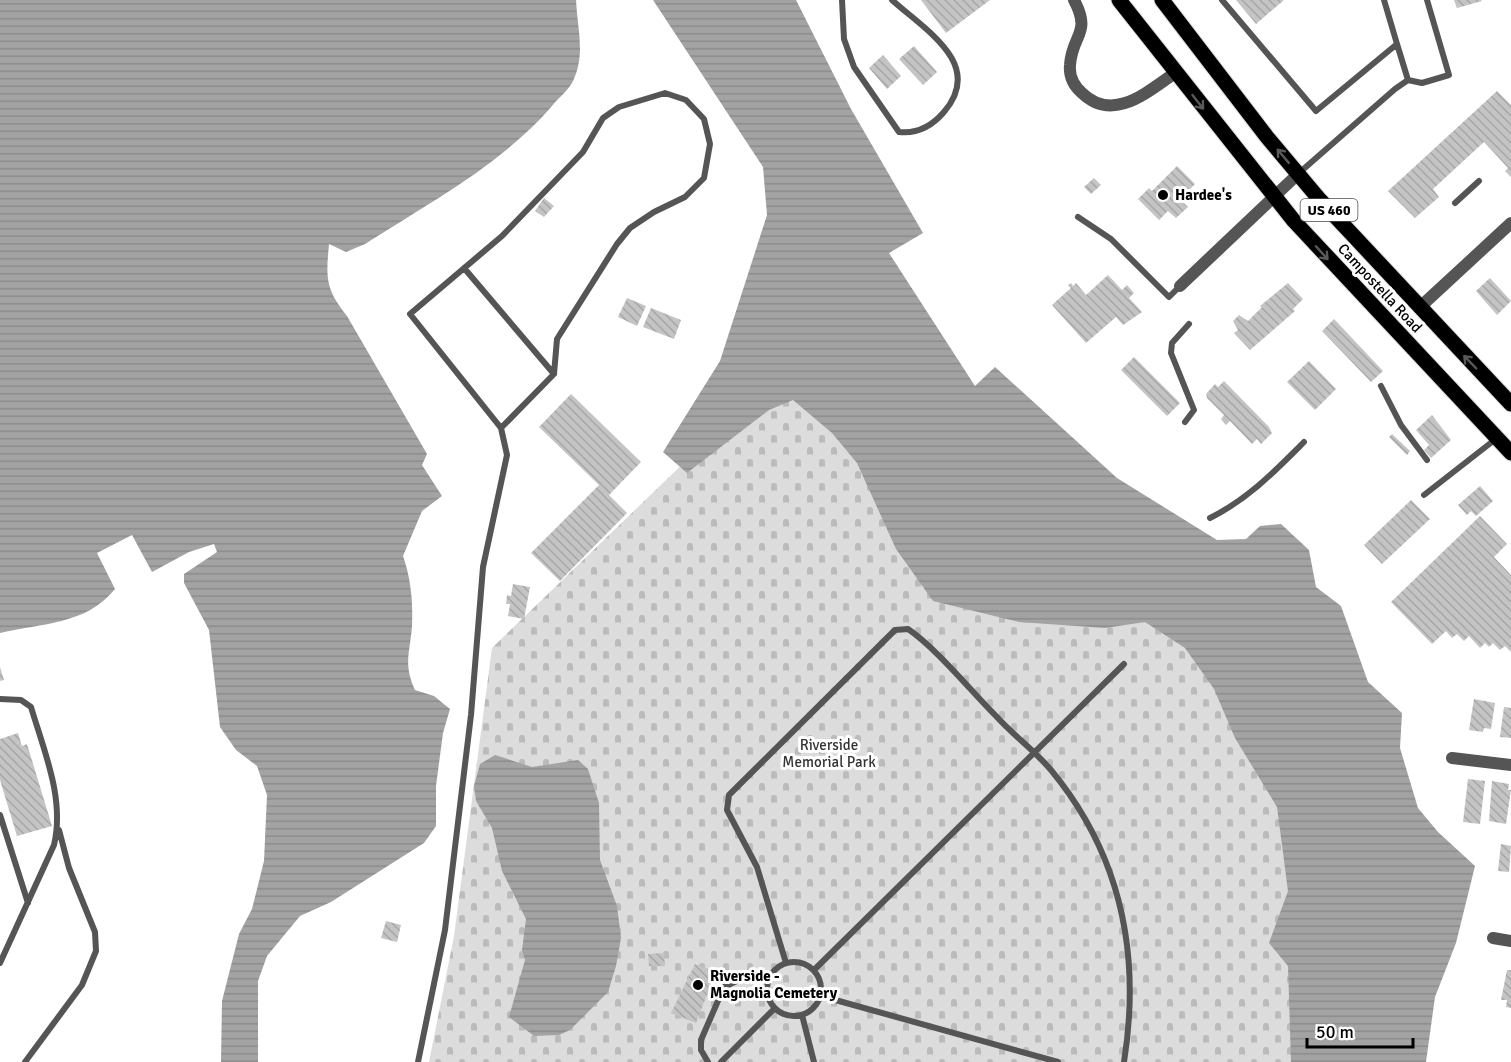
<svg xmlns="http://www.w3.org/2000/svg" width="1511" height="1062" viewBox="0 0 1511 1062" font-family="Signika,sans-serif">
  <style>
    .cemetery { fill: url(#cemetery-stones) }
    .water { fill: url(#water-rules) }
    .building { fill: url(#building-back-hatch) }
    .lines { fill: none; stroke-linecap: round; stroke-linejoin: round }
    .primary-casing { stroke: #dbdbdb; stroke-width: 17 }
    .service { stroke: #555; stroke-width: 6 }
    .minor { stroke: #555; stroke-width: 12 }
    .primary { stroke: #000; stroke-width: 15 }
    .oneway { stroke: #595959 }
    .poi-dot { fill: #000; stroke: #fff; stroke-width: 2 }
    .labels { text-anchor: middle; stroke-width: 6; stroke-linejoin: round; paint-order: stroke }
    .shield { fill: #fff; stroke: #4c4c4c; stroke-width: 1.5 }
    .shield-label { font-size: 14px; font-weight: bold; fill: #000 }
    .poi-label { font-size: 15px; font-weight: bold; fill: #000; stroke: #fff; text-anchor: start }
    .street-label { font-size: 15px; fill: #000; stroke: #fff }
    .park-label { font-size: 15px; fill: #333; stroke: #fff }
  </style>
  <defs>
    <pattern id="cemetery-stones" width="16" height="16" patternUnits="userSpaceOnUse" patternTransform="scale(1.5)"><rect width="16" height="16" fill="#dcdcdc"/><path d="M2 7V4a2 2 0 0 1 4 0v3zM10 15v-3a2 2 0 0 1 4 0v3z" fill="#bbb"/></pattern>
    <pattern id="water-rules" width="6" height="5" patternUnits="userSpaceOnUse" patternTransform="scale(1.5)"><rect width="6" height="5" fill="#a3a3a3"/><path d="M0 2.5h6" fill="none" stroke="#8b8b8b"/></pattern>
    <pattern id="building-back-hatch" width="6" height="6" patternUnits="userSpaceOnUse" patternTransform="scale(1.5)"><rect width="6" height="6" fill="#c4c4c4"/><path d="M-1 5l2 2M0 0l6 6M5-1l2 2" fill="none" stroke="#a7a7a7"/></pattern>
  </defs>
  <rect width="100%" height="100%" fill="#fff"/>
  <!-- cemetery -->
  <path class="cemetery" d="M838,314l343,296 92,154 40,298h-884l25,-126 38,-288z"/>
  <!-- water -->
  <path class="water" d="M0,0h576c1,27 10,54 -3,81 -4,9 -15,17 -21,25 -51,59 -122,96 -187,138l-19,8 -17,-8c-3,33 -4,45 18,72l80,138 -5,11 20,31 -20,15 -19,45c8,23 10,45 9,70 -2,27 -9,38 3,64l19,6 16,13 -7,24 -7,53v40l-12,17 -93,59 -31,14 -33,40 -9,25v81h-37l1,-61 17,-67 13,-25 12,-48 3,-66 -10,-29 -21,-16 -16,-23 -11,-97 -25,-47v-9l33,-22 -3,-8 -25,8 -37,20 -20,-37 -35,18 18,36c-29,36 -73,34 -115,44z
    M653,0h143l55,109 72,124 -34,20 86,133 20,-19 122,111 100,62 29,-1 14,-13 21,-2 28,26 7,37 25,19 27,76 34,31 -2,35 18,60 20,24 37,34 -19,77 -21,54 -9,65h-135l-3,-96 -19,-23 19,-52 -11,-84 -42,-69 -21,-49 -29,-41 -40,-26 -40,6 -86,-6 -86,-21 -37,-52 -39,-86 -25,-30 -39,-33 -24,10 -82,63 -24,-21 57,-91 47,-146 -4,-48z
    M495,755l37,12 46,-7 10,9 11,34 1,57 17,46 4,32 -5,28 -8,26 -38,38 -11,5 -25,1 -25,-19 16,-57 -3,-10 4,-31 -24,-48 -10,-43 -16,-27 -2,-15 6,-22z"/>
  <!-- building -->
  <path class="building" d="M921,0h69l-44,33z
    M1236,0h48l-28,24z
    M1454,0h27l1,1 -25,7z
    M914,46l23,26 -14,13 -24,-26z
    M883,55l18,21 -14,13 -18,-21z
    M1497,91l14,14v72l-6,-6 3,-3 -24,-26 -51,47 6,8 -24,21 -27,-27z
    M1177,166l18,18 -15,15 8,8 -12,11 -8,-7 -9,9 -21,-21 11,-11 3,3z
    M1094,178l7,7 -10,9 -7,-7z
    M544,198l10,8 -10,11 -9,-6z
    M1108,275l14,15 5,-5 7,8 -5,5 13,14 -19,13 -7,-8 -30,26 -34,-38 19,-17 -3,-3 3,-2 2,3 3,-3 10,12z
    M1490,278l21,23 -14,14 -21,-24z
    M1288,283l15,16 -10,10 2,2 -45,39 -16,-17 4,-3 -5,-9 6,-6 9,6 14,-14 -2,-1z
    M627,298l19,8 -9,20 -19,-9z
    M651,308l30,12 -7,19 -31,-12z
    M1334,319l49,52 -12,11 -49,-51z
    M1134,357l46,46 -13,13 -46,-46z
    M1309,361l27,28 -21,21 -28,-28z
    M1224,381l45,46 3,6 -11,11 -4,-5 -5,5 -22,-23 -4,4 -5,-6 3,-4 -17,-17 -1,-4 9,-10 3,3z
    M571,394l70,68 -32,33 18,18 -67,68 -29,-28 68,-68 -60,-58z
    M1432,415l19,25 -20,18 -7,-8 5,-5 -13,-15z
    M1392,434l18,17 -3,4 -18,-18z
    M1480,486l13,15 -17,15 -5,-5 -4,4 -9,-10z
    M1411,500l19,19 -48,45 -18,-19z
    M1480,516l27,28 -13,13 17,18v77l-6,-6 -5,4 -7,-7 -4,4 -4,-4 -5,5 -11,-12 -5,5 -7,-7 -5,4 -6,-7 -14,13 -41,-42z
    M513,584l17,3 -6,32 -16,-3 2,-12h-4l1,-9 4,1z
    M0,667l4,13 -4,1z
    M1474,699l21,4 -4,26 -7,-1 -1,4 -14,-2z
    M1504,707l7,1v30l-11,-1z
    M18,733l4,13 5,-2 25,82 -35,10 -17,-56v-41z
    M1468,779l17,2 -5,43 -17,-2z
    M1492,781l17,3 -1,6h3l-5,34 -17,-3z
    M1501,844l10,2 -2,26 -11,-1z
    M386,921l15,4 -4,17 -16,-4z
    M664,953l1,13h-16l-1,-12z
    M695,964l21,8 -20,51 -25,-10z
    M1507,970h4v38l-5,-1 1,-7h-6z"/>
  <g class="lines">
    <defs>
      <path id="primary" d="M1119,0l175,221 217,232
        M1162,0l105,137 53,63 191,204"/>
    </defs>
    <!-- primary casing -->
    <use href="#primary" class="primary-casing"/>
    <!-- service -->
    <path class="service" d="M842,0l2,39 10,28 45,65c18,2 33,-6 45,-20 41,-48 -19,-82 -52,-112
      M1222,0l94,111 81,-67 11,36
      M1384,0l13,44
      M1299,173l96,-84 13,-9 14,3 27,-8 -22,-75
      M1455,203l24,-22
      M1078,217l33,22 58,58 11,-11
      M464,268l90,106
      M1381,386l20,39 26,35
      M1185,422l9,-12 -23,-57 1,-10 17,-19
      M1424,495l73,-57
      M1210,518c38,-19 64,-46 94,-76
      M0,699l21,1 10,7c13,44 34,92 23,138l-54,118
      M0,815l28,88
      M767 989a27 27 0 1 1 54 0a27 27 0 1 1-54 0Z
      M786,963l-29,-96 -30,-57 2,-15 166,-165 13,-1c28,19 63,62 88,87 17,19 38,34 55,54 71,86 90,185 73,292
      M814,970l310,-306
      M821,996l237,66
      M802,1015l12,47
      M25,1062l57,-77 14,-34 -1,-19 -26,-64 -10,-38
      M418,1062l27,-132 26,-215 12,-148 24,-112 -6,-27 -91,-114 92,-78 81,-84 20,-34 16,-11 46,-14 21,7 18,19 6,25 -6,34 -19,19 -31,15 -24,16 -13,16 -60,95 -3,35 -53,54
      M708,1062l-7,-12v-10l23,-53 19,-9 25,2
      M721,1062l54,-54"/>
    <!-- minor -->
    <path class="minor" d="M1074,0c18,34 -2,34 -4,65 -1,11 4,21 12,28 31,30 65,-1 93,-20
      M1180,286l118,-112
      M1419,308l92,-85
      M1452,758l59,7
      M1493,938l18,3"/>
    <!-- primary -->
    <use href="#primary" class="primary"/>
  </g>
  <!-- one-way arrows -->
  <defs><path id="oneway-shaft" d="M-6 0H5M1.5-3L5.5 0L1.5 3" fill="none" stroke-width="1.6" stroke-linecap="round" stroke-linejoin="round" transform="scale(1.5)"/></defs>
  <g class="oneway">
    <use href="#oneway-shaft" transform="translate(1198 102) rotate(52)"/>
    <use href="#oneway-shaft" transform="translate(1283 156) rotate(-130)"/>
    <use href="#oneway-shaft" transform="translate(1322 253) rotate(48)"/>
    <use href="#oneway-shaft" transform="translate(1470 362) rotate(-134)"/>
  </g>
  <!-- markers -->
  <g class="poi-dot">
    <circle cx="1163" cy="195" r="6"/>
    <circle cx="698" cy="985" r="6"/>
  </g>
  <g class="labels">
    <!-- shield labels -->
    <rect class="shield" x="1300.5" y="199" width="57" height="22" rx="4.5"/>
    <g class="shield-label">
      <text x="1329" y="215">US 460</text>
    </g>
    <!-- poi labels -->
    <g class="poi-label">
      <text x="1175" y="200">Hardee's</text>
      <text x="710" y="981">Riverside -<tspan x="710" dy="17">Magnolia Cemetery</tspan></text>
    </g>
    <!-- street labels -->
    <g class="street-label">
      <text transform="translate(1380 288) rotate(47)" y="5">Campostella Road</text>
    </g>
    <!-- park labels -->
    <g class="park-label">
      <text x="829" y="750">Riverside<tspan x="829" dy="17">Memorial Park</tspan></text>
    </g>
  </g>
  <!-- scale -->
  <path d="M1307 1038v9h106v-9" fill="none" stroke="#000000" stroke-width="3"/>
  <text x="1316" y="1038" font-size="18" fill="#000000" stroke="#ffffff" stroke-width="4.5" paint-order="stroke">50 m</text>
</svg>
